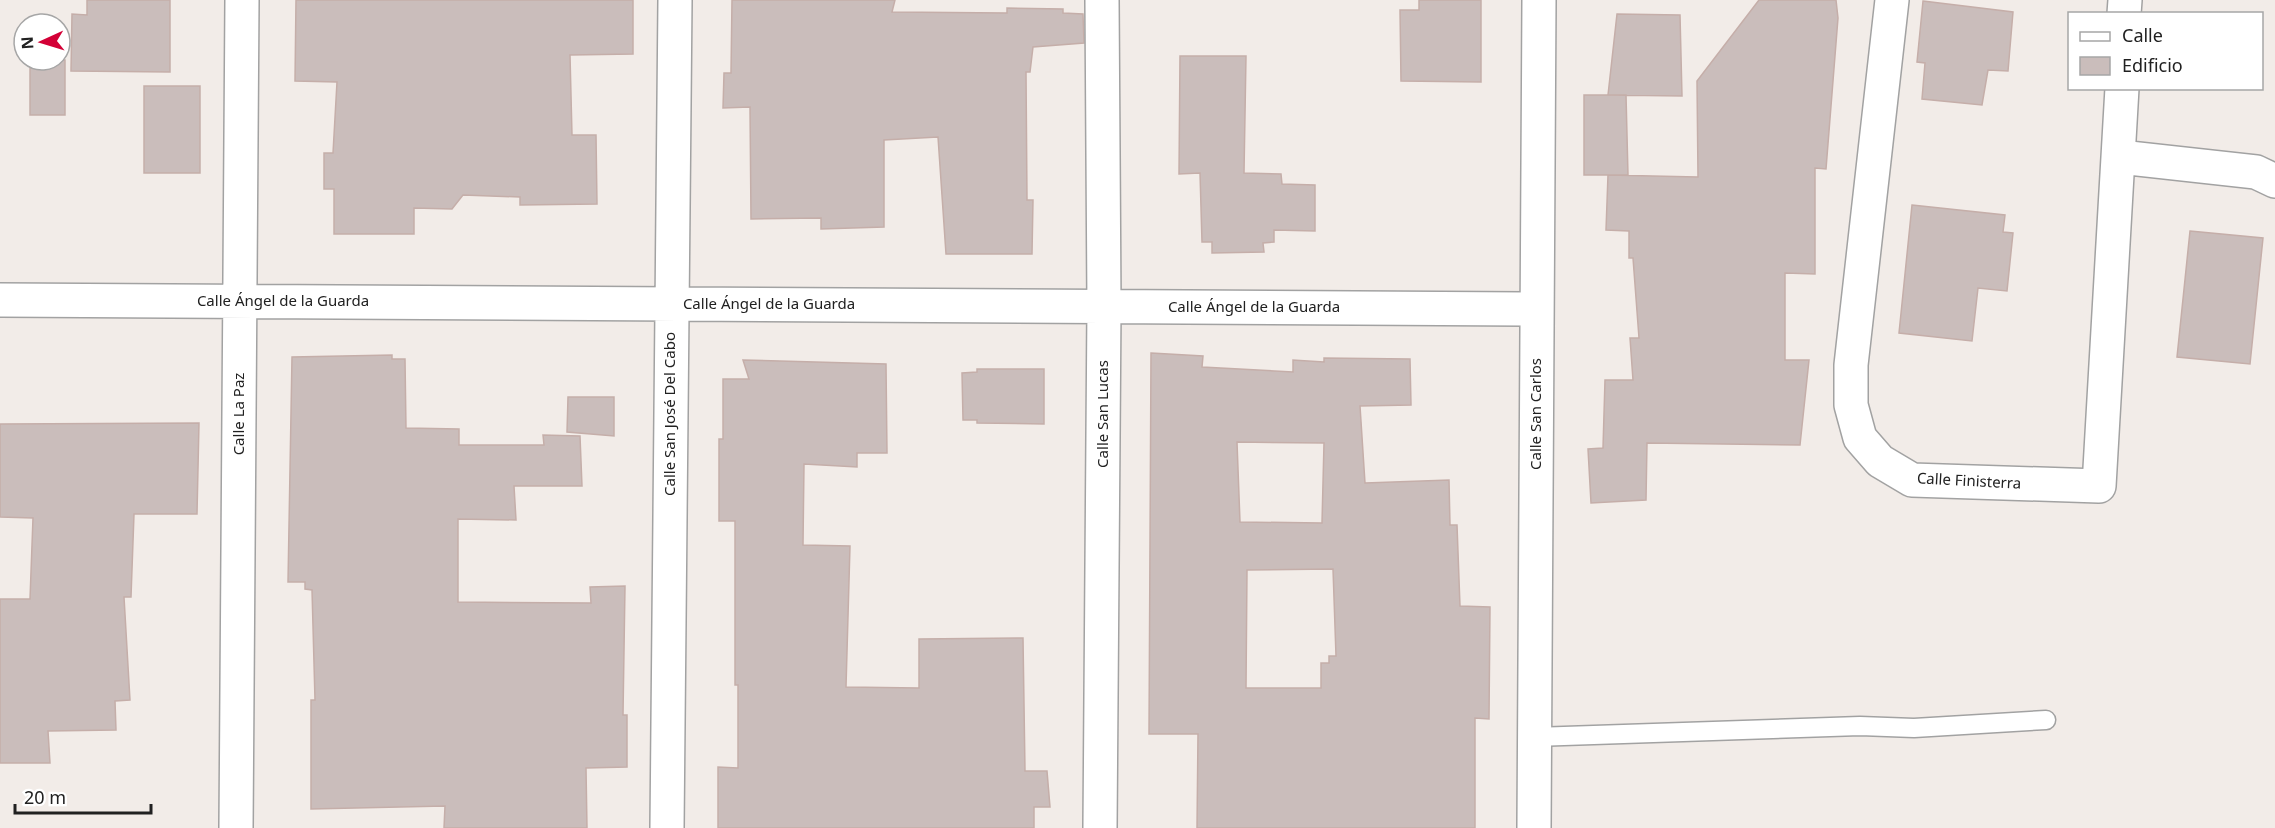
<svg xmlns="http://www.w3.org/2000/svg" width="2275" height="828" viewBox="0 0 2275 828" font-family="'Noto Sans',sans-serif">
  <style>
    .building { fill: #cabdbb; stroke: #c5aea9; stroke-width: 1.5; fill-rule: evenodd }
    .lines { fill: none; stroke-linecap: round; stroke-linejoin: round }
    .lane-casing { stroke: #a2a2a2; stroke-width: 21 }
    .street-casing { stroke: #a2a2a2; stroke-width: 36 }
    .lane { stroke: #fff; stroke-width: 18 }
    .street { stroke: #fff; stroke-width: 33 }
    .labels { text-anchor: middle; stroke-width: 4.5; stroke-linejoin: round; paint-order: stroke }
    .street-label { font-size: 15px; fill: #212121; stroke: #fff }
  </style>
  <rect width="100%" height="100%" fill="#f2ece8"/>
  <!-- building -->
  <path class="building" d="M87,0h83v72l-99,-1 1,-57 15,1z
    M296,0h337v54l-63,1 2,80h24l1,69 -77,1v-8l-57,-2 -11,14 -38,-1v26h-80v-45h-10v-36h9l4,-71 -42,-1z
    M732,0h163l-3,12 115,1v-5l56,1v4l20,1 1,29 -51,4 -3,25h-4l1,128h6l-1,54h-86l-8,-117 -54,3v87l-63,2v-11l-70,1 -1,-112 -27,1 1,-35h7z
    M1419,0h62v82l-80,-1 -1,-71h19z
    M1759,0h77l2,18 -12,151 -11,-1v106l-30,-1v87h24l-9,85 -153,-2 -1,57 -55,3 -3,-54 15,-1 2,-68h28l-3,-42h9l-6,-80h-4v-27l-23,-1 2,-55 90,2 -1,-96z
    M1923,1l90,11 -5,59 -20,-1 -6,35 -60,-6 3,-36 -8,-1z
    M1617,14l63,1 2,81 -74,-1z
    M1180,56h66l-2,117 37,1 1,10 33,1v46l-41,-1v12l-11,1 1,9 -52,1v-11h-10l-2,-69 -21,1z
    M30,60h35v55h-35z
    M144,86h56v87h-56z
    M1584,95h42l2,80h-44z
    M1912,205l93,10 -2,17 10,1 -6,58 -29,-3 -6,53 -73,-8z
    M2190,231l73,7 -13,126 -73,-7z
    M1151,353l52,3 -1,11 91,5v-12l31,2v-4l86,1 1,46 -51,1 5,77 84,-3 1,45h7l3,81 30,1 -1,112 -14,-1v110h-278l1,-94h-49zM1237,442l87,1 -2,80 -82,-1zM1333,569l3,87h-7v7h-8v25h-75l1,-118z
    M392,355v4h13l1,69 53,1v16h85l-1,-10 37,1 2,50h-68l2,34 -58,-1v83l133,1 -1,-16 35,-1 -2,129h4v52l-41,1 1,60h-143l1,-22 -134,3v-109h4l-3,-110 -7,-1v-7h-17l4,-225z
    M743,360l143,4 1,89h-30v14l-53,-3 -1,81 47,1 -4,141 73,1v-49l104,-1 2,133h22l3,36h-16v21h-316v-61l20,1v-83h-3v-164h-16v-82h4v-60h26z
    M977,369h67v55l-67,-1v-3h-14l-1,-47 15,-1z
    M568,397h46v39l-47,-4z
    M199,423l-2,91h-63l-3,83h-7l6,103 -15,1 1,29 -68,1 2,32h-50v-164h30l3,-81 -33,-1v-93z"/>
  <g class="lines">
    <defs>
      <path id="lane" d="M1534,737l326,-11 54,2 132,-8"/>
      <path id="street" d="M1892,0l-41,365v40l9,33 20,23 32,19 187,6 23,-398
        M2124,14l1,-14
        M2120,157l136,15 19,9
        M0,300l1537,9
        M236,828l6,-828
        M667,828l8,-828
        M1100,828l4,-522 -2,-306
        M1534,828l5,-828"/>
    </defs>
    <!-- lane casing -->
    <use href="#lane" class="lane-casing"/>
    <!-- street casing -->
    <use href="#street" class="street-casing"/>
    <!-- lane -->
    <use href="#lane" class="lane"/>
    <!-- street -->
    <use href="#street" class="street"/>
  </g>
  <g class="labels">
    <!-- street labels -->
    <g class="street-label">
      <text x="283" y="306">Calle Ángel de la Guarda</text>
      <text x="769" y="309">Calle Ángel de la Guarda</text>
      <text x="1254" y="312">Calle Ángel de la Guarda</text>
      <text transform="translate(239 414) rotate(-90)" y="5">Calle La Paz</text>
      <text transform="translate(670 414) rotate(-90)" y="5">Calle San José Del Cabo</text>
      <text transform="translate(1103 414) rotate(-90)" y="5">Calle San Lucas</text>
      <text transform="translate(1536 414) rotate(-90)" y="5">Calle San Carlos</text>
      <text transform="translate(1969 481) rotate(3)" y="5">Calle Finisterra</text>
    </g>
  </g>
  <!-- legend -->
  <rect x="2068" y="12" width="195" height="78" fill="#ffffff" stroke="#a6a6a6" stroke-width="1.5"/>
  <rect x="2080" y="32" width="30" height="9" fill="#ffffff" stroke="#a6a6a6" stroke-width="1.5"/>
  <text x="2122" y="42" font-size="18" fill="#212121">Calle</text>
  <rect x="2080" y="57" width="30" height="18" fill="#cabdbb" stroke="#a6a6a6" stroke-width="1.5"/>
  <text x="2122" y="72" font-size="18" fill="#212121">Edificio</text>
  <!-- north arrow -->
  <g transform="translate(42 42) rotate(266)"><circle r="28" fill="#ffffff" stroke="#a6a6a6" stroke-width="1.5"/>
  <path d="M0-4.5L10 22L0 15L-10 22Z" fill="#d30036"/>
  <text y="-9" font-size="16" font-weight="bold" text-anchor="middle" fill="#212121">N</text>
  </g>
  <!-- scale -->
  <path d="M15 804v9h136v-9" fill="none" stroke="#212121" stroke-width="3"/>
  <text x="24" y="804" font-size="18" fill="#212121" stroke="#ffffff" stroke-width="4.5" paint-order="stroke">20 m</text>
</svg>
